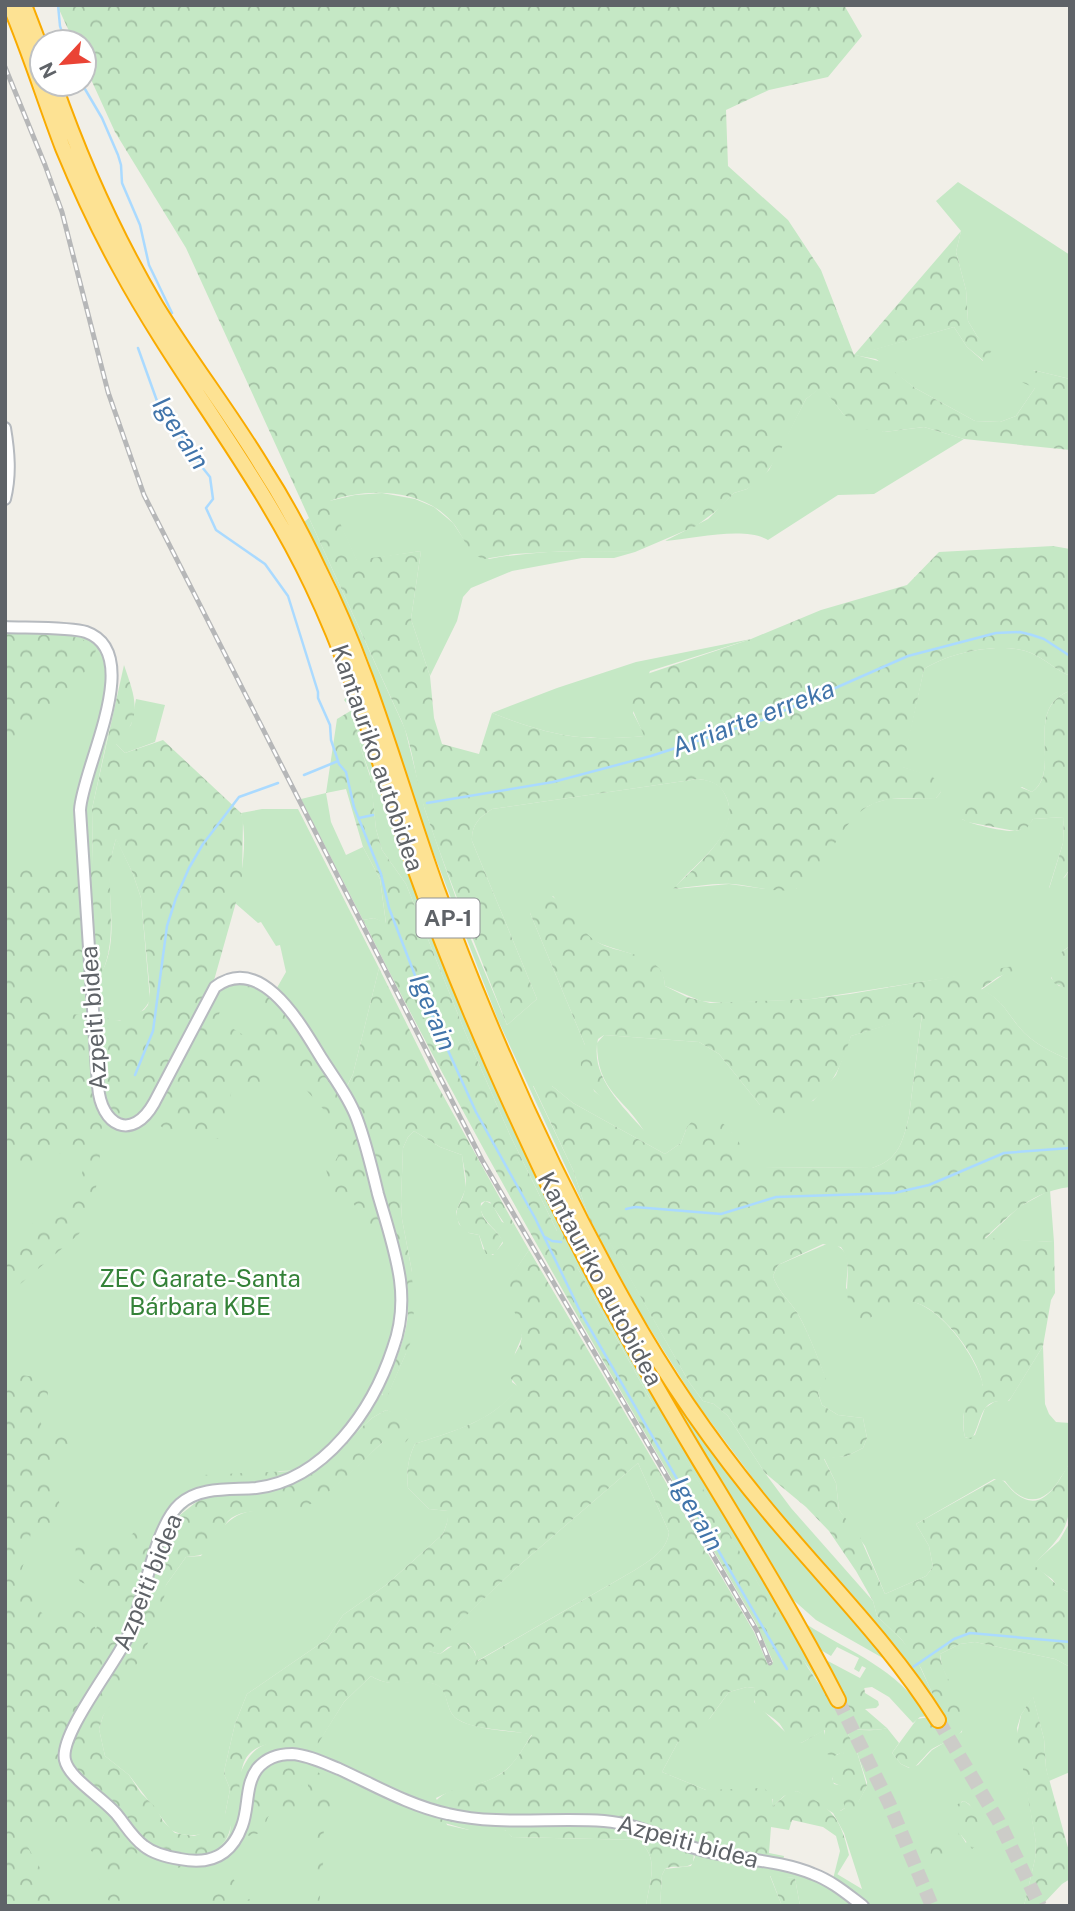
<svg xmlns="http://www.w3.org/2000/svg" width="1075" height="1911" viewBox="0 0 1075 1911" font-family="'Public Sans',sans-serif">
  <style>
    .green { fill: #c5e8c5; fill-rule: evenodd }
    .forest { fill: url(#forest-crowns); fill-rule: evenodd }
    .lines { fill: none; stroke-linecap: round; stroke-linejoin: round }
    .stream { stroke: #aadaff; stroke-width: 2.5 }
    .motorway-tunnel { stroke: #ccccc8; stroke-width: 14; stroke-dasharray: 14 7; stroke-linecap: butt }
    .secondary-casing { stroke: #b6babf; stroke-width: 14 }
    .motorway-casing { stroke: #f9ab00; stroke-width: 18 }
    .secondary { stroke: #fff; stroke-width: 10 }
    .motorway { stroke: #fde293; stroke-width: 14 }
    .rail-casing { stroke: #b6b7b8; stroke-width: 5 }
    .rail { stroke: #fff; stroke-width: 2.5; stroke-dasharray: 8; stroke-linecap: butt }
    .labels { text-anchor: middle; stroke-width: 5; stroke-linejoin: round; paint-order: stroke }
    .shield { fill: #fff; stroke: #8f9295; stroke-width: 2 }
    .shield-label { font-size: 23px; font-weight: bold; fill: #5f6368 }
    .street-label { font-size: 24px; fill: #5f6368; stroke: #fff }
    .park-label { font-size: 24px; fill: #348238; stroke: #fff }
    .water-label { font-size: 26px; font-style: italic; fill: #4174aa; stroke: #fff }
  </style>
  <defs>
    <pattern id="forest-crowns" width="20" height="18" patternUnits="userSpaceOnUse" patternTransform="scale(1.75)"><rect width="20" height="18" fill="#c5e8c5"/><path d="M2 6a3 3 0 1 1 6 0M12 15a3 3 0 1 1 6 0" fill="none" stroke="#a3c0a4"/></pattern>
  </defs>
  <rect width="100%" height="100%" fill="#f1efe8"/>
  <!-- green -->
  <path class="green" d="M958,182l112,73v124l-37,-9 2,18 -19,28 -16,6 -25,-1 -60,-33 -39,-29 -22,-4 100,-28 13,20 16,14v-19l-6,-6 -9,-15 -2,-31 -10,-38 5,-21 -25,-30z
    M822,386l21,28 41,18 40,-5 40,12 -90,55 -36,1 -70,45c-24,-14 -75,-1 -103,1l43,-22 26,-26 13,-4 22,-19 37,-71z
    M382,493l33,6 19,8 19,16 14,21 22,15c48,-9 97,-9 146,-7l-21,6h-32l-70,13 -41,17 -8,9 -6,24 -27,55 -19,-57 10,-68 -64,10 -28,-60 26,-6z
    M309,518l96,211 20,81 43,122 39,93 30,-26 -65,-158c-1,-15 7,-24 20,-32l206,-30c15,2 24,5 29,20 14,36 -34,65 -53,90l55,-5 37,5h30l18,-15 21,-34 21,-27 18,-10 14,-4 48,-1 5,-6 -9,-15 -30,-10 22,-98c26,-17 78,-28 107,-16 14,6 25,17 39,23v15c-48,17 -7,79 -38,101l-10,-5 -60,32c8,5 42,13 52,12 7,0 15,-6 19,-12l31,-2 -1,26 -14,45 16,-11 5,-8v77l-6,4 -13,28 8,8 11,1v73c-19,-8 -38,-17 -51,-33 -13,-16 -18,-29 -38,-37l26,-18 -41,3 -155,24 -88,4 -22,-2 -36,-15c0,-34 -59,-33 -80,-51 -12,-11 -22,-27 -32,-39l-23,17 55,132 9,46 50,40c-20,-34 -47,-39 -47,-88l7,-8 95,7 20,12 41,51 53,-4 23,-26 15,-39 71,-22 -13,102c-6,25 -10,44 -37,52l-119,-1 -22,-35 -44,-5 -6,16 -16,11 -92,-51 -21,-17h-19l40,84 15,45 -90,-195 -76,-197 -54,-163 -33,-78 -31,-60z
    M5,632l61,1 26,4 13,18 3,18 9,20 -25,116 1,56h-16l10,107 11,-2v9c23,-37 9,-73 12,-114 1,-9 4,-18 6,-27l17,36 8,24 9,101c-5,15 -24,23 -39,22l-18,66 119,-96 62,2 12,-21 -6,-27 -4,1 -15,-24 -3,1 -23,-20c7,-25 13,-64 6,-90l21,-4h36l81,159 -26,106 -10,20 64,203 -3,38 -22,60 5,1 19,-43 6,-81 -10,-53 -1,-18 2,-53 5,-11 6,-6 26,16 22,8 4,33 -10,24 3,12 10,9 10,2 4,14 10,6 10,-12c-5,-15 -19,-18 -23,-36l5,-6 7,3 10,18 10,3 1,-3 16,28 -22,33 14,47 1,7 -7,16 -3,29 7,5c-26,35 -65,44 -104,57 -7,14 -9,29 -7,44l21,21 20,2 -2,12 -4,11 -57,51 -43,30 -16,24 -80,55 -12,30 -10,43 -1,7 6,15 -5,26c21,-54 20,-86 91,-69l28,-44 27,-26c24,15 40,0 64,8 15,5 9,26 22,35 17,11 55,12 75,15 -9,14 -17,31 -32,40 -18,13 -44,13 -64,24l11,27 22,5 33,-1 5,2 5,6 126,3c23,18 11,42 8,66h-641zM386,1410l20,9 4,13 -5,11 -22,-1c-26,23 -52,53 -84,67 -11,5 -20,3 -31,2 -38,-4 -47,19 -67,45l-15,1 -20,28 -63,131 -4,13 6,27 24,19 42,55c20,11 40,2 59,-5 3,13 -12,23 -22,30l-149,-92 115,-243 16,-15 13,-7 77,-27 35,-1 57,-52z
    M751,639l-101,32 -17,42 12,23c-65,6 -93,0 -153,-23l65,-25 79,-26z
    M349,694c26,81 52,162 82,241 39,101 83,199 131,296h-5l-47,-96 -45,-103 -59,-148 -24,-34 -6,-21 -6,-55 -8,-22 -10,-42 -8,-10z
    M136,699l29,6 -10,37 -30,11 -10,-10 16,-18z
    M326,793l5,29 15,33 17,-8 17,32 6,45 -12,-6 -11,2 -62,-121z
    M1050,1190l4,52 -69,-3 34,-32z
    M610,1242l79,140 14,19 11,3 14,12 37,57 26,35 82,93 4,15 25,24 14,18 26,56 -38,-57 -134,-156 -72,-96 -56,-89 -37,-67z
    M829,1243c25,6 18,24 17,45l24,30c43,-53 100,25 113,65l-1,5c-18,10 -22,30 -17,49l2,1 8,-3 10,-27 9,-6 15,-1 34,-55 2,58 4,10 7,8 14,1c0,12 3,29 -1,40 -1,4 -5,10 -8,14 -15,27 -37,31 -56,4l-11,-2 -78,45 13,22 4,21 -7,9 -41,18 -20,-48 -26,-36 -3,-27 -12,-25 23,-2 16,-8 4,-10 -4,-20 -25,-3 -16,-10 -4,-12 7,-16c-8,-21 -16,-43 -27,-63 -8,-13 -21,-24 -25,-38l5,-11z
    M577,1259c80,147 169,288 250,435l-26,-37 -143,-244 -81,-146z
    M654,1365l205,260 29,36 -72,-41 -26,-23 -138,-231z
    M638,1463l31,69c-2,19 -20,29 -34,38l-158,91 -2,-9 -7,-9 -20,4 -8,7 -12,-3 87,-82z
    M1070,1522v71l-12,-6 -6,-8 -20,-14 27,-24z
    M806,1624c47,30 89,43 122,92l-8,1 -7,6 -24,-26 -17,-10 -30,4 -16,-31 34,18 6,-10 -4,-2 -3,6 -5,-3 5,-11 -22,-11 -6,9 -12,-7z
    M975,1642l80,17 15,8v105l-21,9 -3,-13 -2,-29 -11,-42 -12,18 -4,13 19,115 -1,16 -11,47h-224l-5,-28 -25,-2 12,30h-122l2,-31 3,-6 26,-3 4,-9 -11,-22 99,26 48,22 6,-9 25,15 -18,-56 -11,-20 -36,-22 -13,5 -12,11 1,-8 -41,-8 -26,-1 -44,-18 16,-30 32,-24 19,-26 18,-5 8,1 -1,14c16,14 29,31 47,41l23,-13 2,10 11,15 6,-4v10l-11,18 2,5 10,2 1,22 -5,3 18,-1 -1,-6 10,-18v-4l-10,-30 -11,-22c15,-1 27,2 41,-2l12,15 -7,10 9,11 8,4 9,-3 14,-15 30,-18 1,-21 -21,-44 -2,-13 20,-10zM964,1801l5,3 7,10 -10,29 -5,-8v-33z"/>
  <!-- forest -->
  <path class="forest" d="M57,5h787l18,31 -34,41 -59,13 -43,20 2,56 60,54 33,50 33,85 107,-124 -5,21 10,38 2,31 9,15 16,13 -9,12 -17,-14 -13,-20 -98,28 26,7 33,26 60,33 25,1 16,-6 19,-28 -16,-7 14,-11 37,9v71l-106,-11 -40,-12 -40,5 -19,-3 -22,-15 -21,-27 -16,12 -30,60 -14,20 -15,10 -13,4 -14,15 -24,18 -61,26 -66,-1 -55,3 -30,5c-17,-5 -21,-25 -32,-37 -28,-33 -84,-35 -122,-21l27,59 64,-9 -10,68 19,57 4,42 8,26 37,10 13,-41c60,23 88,29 152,23 -7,-19 -25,-43 -3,-60l110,-37 70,-29 86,-25 32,-33 114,-6 17,3v127c-14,-6 -25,-17 -39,-23 -29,-12 -81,-1 -107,16l-21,98 29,9 8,9 1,7 -5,6c-21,2 -43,-3 -63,6 -36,15 -49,77 -77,85 -21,5 -44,-4 -64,-5 -19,-1 -40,3 -59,5 21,-22 67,-57 54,-90 -5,-14 -14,-18 -29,-20l-206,30c-13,8 -21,17 -20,32l65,158 -30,26c-28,-71 -57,-142 -82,-215 -10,-29 -11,-60 -23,-88l-216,-474 -71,-116 -31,-68v-22h-10z
    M5,620l77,19 14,10 -3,15 -22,22 -26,30 -8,16 -32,22z
    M124,665c11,32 20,53 -8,79l9,9 38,-13 78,73 2,6 -1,62 -31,110 21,-13 38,12 74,103 9,-19 26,-106 55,111 79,143 -2,4h-5l-16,-24 -5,-1 -4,2c-2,19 14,23 22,38l-8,13h-9l-7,-19 -14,-3c-17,-22 -4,-23 0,-43 3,-10 -2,-24 -3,-34l-22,-8 -26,-16 -6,6 -5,11 -2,53 1,18 10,53 2,51 -4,21 -23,53 -4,-1 -1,-4c13,-31 34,-70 23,-105 -5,-16 -16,-29 -25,-43 -9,-13 -17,-28 -27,-41l-15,-4 -7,-7 -6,-28 9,-1 4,-7 -12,-23 5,-10 -7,-13 -55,-62 -11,14 8,10v11c-12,6 -21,7 -32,0l-16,56 -43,-2 -21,-16 -18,-5 -9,8 -24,-12c-3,33 -3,100 -25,123l-73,62c0,-12 -2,-27 0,-38 2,-12 24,-36 36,-40 7,-2 14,2 21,-3 13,-10 24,-54 26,-71l-83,25v-307l88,2 -1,-56zM116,839l17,35 8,24 9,94 -2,13 -4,5 -25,11 -19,-4 -68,-7 1,-17 -2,-11 66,-12 1,11c26,-47 2,-94 18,-142zM239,993l27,14 -16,32 -33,-20 7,-17z
    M1070,691v178l-11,15 -10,5 14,-46 1,-26 -31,2 -6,9 -12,3 -48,-9 -5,-3c-10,-28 28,-37 49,-34 7,1 14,4 21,7 31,-21 -10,-84 38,-101z
    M352,710l10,42 9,27 5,50 6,21 24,34 59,148 45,103 47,96h5l15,28v8l72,130 159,271 23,33 11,-4v-6l22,-5 1,7 13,8 1,4 -3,3 -11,1 22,19c-14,4 -26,0 -41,2l11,22 10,34 -9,17v7l-7,5 -12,-3 6,-4 -3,-11 1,-10 -11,-5c1,-12 12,-18 11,-30l-9,4 -7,-2 -2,-6v-18l-24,13 -8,-1c-7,-6 -9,-13 -14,-19 -13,-13 -30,-13 -24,-35l-8,-1 -18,5 -28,38 -23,12 -16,30 44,18 58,-2 8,8 1,10 15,-13 9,-2c35,16 44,27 52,64l-17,28 8,-32 -4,-15 -13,-9 -31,-7 -3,10 -18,-3 -2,26 15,3 -1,5 -98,-25 9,17 -1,10c-8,7 -19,1 -28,6l-3,6 -2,31h-14c3,-24 15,-48 -8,-66l-126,-3 -7,-7h-36l-45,-13c20,-37 43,-24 73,-41 16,-8 25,-27 35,-41 -21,-6 -57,-4 -75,-16 -13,-9 -7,-30 -23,-35 -23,-7 -39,7 -63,-8l-27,26 -28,45c-23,-6 -64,-11 -73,18 -5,16 -3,34 -7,49l-7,4 -4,-3 5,-26 -6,-15 1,-7 10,-43 12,-30 80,-55 16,-24 43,-30 57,-51 4,-11 1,-12 -19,-2 -21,-21c-2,-15 0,-30 7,-44 38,-13 78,-22 103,-57l-9,-11 -2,-8 13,-23 2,-8 -16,-54 23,-33 225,382 13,31 6,-1 -16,-37c-136,-233 -273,-464 -394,-705l11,-2 12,5 -6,-44 -17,-32 -17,-58 -20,4 11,-74zM638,1463l31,69c-2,19 -20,29 -34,38l-157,91 -5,-12 -8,-8 -7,1 -18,12 -11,-3 86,-82z
    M544,892c23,9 33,40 57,52 22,11 64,9 64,42l22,11 23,6 101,-4 39,-5 187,-32 -39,15 -17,12c22,11 24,21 38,38 13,16 32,25 51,33v127c-39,5 -57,25 -85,51l69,4 1,51 -4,7 -8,46 -32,52 -5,5c-4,0 -8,-2 -12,-1 -15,4 -14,27 -23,37l-6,-2c-3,-11 -2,-32 4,-41 4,-4 10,-7 14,-11 -5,-29 -46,-85 -78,-84 -16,0 -27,10 -38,20l-11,-2c-19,-28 1,-48 -15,-72l-18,-3 -45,21 -5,11c4,14 17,25 25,38 11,20 19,42 28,64l-8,15 4,12 16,10 25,3 4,20 -4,10 -16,8 -23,3 12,24 3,27 20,25 26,59 41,-18 7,-9 -4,-21 -13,-22 82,-46c8,3 10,9 17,15 28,23 43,-11 55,-31 0,57 5,63 -37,103 14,8 22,22 37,28v74l-15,-8 -80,-17 -15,2 -20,10c-1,22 37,58 21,78 -6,9 -20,11 -29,17 -7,6 -12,14 -20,20l-11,-5 -9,-11 25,-34 25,-4 -21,-47 -19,-28 -25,-24 -4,-15 -17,-30 -27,-40 -23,-24 -41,-34 -37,-57 -14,-12 -11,-3 -14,-19 -79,-139 -5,6 -17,-34 -15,-45 -40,-85 11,-1 8,2 21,17 92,51 16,-11 6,-16 7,-8c31,-12 46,27 60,48l118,1c27,-8 31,-27 37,-52l13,-101 -71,21c-10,32 -22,60 -55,74 -14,6 -25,5 -36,-5l-41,-51 -20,-12 -95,-7 -6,4c-9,39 27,69 50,96 -20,-17 -61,-41 -67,-68 -1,-7 2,-14 4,-22l-55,-132 3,-18z
    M1070,946v41l-5,1 -11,-5 -4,-9 9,-20z
    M5,1373l31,4 11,6 1,13 -9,11 4,31 25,-13 7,9 -3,7 -22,22 14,60 -16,6 -17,2 -3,20 -10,29c13,8 26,11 20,29l12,12c16,-21 35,-13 46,8l4,-10 -7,-16 10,-1 3,-5 -4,-20 -13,8 -9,-3 -3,-7 -2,-36 28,5 23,-1c12,-24 32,-12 49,-24 10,-7 17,-15 28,-21l-1,-23 113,-5 57,-52 14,-8 18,6c7,8 9,19 1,27l-12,2 -10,-3c-24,22 -62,65 -95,71 -17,3 -33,-7 -53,3 -22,10 -2,38 -49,41l-20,28 -4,26 -20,45 -39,60 -4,13 6,27 24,19 12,18 15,15 7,13 12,12 19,3 36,-12c3,19 -29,40 -45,43 -19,3 -38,-4 -52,-16 -14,8 -7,36 -6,51l-13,2 -6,-4 -3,-6 3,-10 -2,-4 -7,-1 -4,-5 1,-7 7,-7c-12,-6 -18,-14 -11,-27 -23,-11 -50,-10 -74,-3l44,76h-57z
    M1033,1696l11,43 2,29 24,87v24l-8,5 -18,19 2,3h-22l11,-47 1,-16 -19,-108 4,-20z
    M287,1761l19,4 18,11v13l9,15 -9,13 -1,50 -4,39h-4l-1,-92c-6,-5 -13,-9 -12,-17l7,-5 -2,-13c-16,15 -7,22 -15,38l-7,-1 -8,-9c-18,13 -4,28 -33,29 7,-28 7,-72 43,-75z
    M964,1801c17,9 25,38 8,48l-11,-14h-2l-6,-16 3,-14z
    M940,1831l6,8 2,9 -6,11 -7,4 -5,-7 4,-21z
    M220,1875c18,-1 20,14 16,28l14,-4 4,1 2,6h-51c-2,-12 5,-24 15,-31z
    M770,1875l25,3 5,28h-18z"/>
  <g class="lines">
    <!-- stream -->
    <path class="stream" d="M58,5l2,21 5,16
      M82,84l20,34 16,37 3,10 1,18 18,42 9,40 23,48
      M138,348l19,53 26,37 7,14 20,25 3,22 -7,9 10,22 49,34 23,32 30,96v6l12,27 1,15 8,24 7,8 8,35 27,67 8,34 32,83 55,121 59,106 46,95 206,356
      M304,775l34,-14
      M427,803l126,-21 98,-26 114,-37 143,-63 88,-23 24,-1 12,3 12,4 26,17
      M359,818l14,-3
      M135,1075l18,-44 14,-105 9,-28 13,-30 14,-24 36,-47 39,-14
      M626,1209l9,-2 86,7 55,-17 118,-4 35,-8 75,-32 66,-5
      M545,1237l7,4 9,1
      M913,1667l41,-28 16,-6 100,9"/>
    <!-- motorway-tunnel -->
    <path class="motorway-tunnel" d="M838,1700l51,103 43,103
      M938,1720l61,102 41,84"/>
    <defs>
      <path id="secondary" d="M5,428c4,24 6,47 0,71
        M5,627c18,1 66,0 81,5 60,21 -4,136 -6,178l18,276c3,40 34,56 56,17l61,-116c47,-35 87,40 107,72 12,19 27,38 35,60 9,24 15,50 21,75 8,28 18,57 22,86 3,23 1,46 -7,68 -20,61 -68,132 -137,140 -25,2 -56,-2 -76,16 -27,24 -36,102 -54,136 -13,27 -67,95 -61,120 4,19 40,39 53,56 8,10 15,22 26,30 10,8 23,11 36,13 30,6 51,-3 62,-33 7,-18 3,-41 15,-57 9,-11 22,-15 35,-15 16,1 32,9 47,15 35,16 71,37 109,45 51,12 105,3 156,7 35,3 62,19 94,28 37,11 79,10 115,25 19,7 34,20 50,32"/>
      <path id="motorway" d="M10,5c20,47 35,96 53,143 17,41 36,82 57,120 59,109 139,205 192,317 44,92 71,190 104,286 34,96 74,189 117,281 49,106 107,209 167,309 48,79 96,157 138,239
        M24,5l18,47
        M54,84c27,77 60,151 102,222 34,56 75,108 109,165 20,31 38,65 54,99 51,101 79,211 117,317 53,145 116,286 191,420 43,77 94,149 151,216 54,64 115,125 160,197"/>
    </defs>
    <!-- secondary casing -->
    <use href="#secondary" class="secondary-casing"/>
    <!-- motorway casing -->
    <use href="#motorway" class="motorway-casing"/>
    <!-- secondary -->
    <use href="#secondary" class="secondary"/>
    <!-- motorway -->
    <use href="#motorway" class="motorway"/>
    <defs>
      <path id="rail" d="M5,67l40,98 17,47 46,180 36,103 338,665 275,471 13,32"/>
    </defs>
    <!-- rail casing -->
    <use href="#rail" class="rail-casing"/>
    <!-- rail -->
    <use href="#rail" class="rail"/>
  </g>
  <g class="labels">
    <!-- shield labels -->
    <rect class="shield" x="416.5" y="898.5" width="63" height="39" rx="5"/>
    <g class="shield-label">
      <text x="448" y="926">AP-1</text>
    </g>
    <!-- street labels -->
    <g class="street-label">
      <text transform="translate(377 758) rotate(71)" y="8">Kantauriko autobidea</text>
      <text transform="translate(94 1018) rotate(-94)" y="8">Azpeiti bidea</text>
      <text transform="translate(600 1279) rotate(62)" y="8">Kantauriko autobidea</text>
      <text transform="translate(148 1582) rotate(-68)" y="8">Azpeiti bidea</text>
      <text transform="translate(688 1842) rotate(15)" y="8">Azpeiti bidea</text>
    </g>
    <!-- park labels -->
    <g class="park-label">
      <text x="200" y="1287">ZEC Garate-Santa<tspan x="200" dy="28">Bárbara KBE</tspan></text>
    </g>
    <!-- water labels -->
    <g class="water-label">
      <text transform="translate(181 433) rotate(57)" y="9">Igerain</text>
      <text transform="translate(753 718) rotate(-21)" y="9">Arriarte erreka</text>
      <text transform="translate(433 1012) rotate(67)" y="9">Igerain</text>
      <text transform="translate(697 1514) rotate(60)" y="9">Igerain</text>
    </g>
  </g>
  <!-- border -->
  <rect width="1075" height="1911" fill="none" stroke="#5f6368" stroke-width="14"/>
  <!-- north arrow -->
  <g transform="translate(63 63) rotate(244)"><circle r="33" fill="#ffffff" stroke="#bfc1c3" stroke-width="2"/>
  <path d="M0-5L12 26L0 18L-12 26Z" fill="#ea4335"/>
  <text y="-10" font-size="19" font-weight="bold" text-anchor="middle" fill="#5f6368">N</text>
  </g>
</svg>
